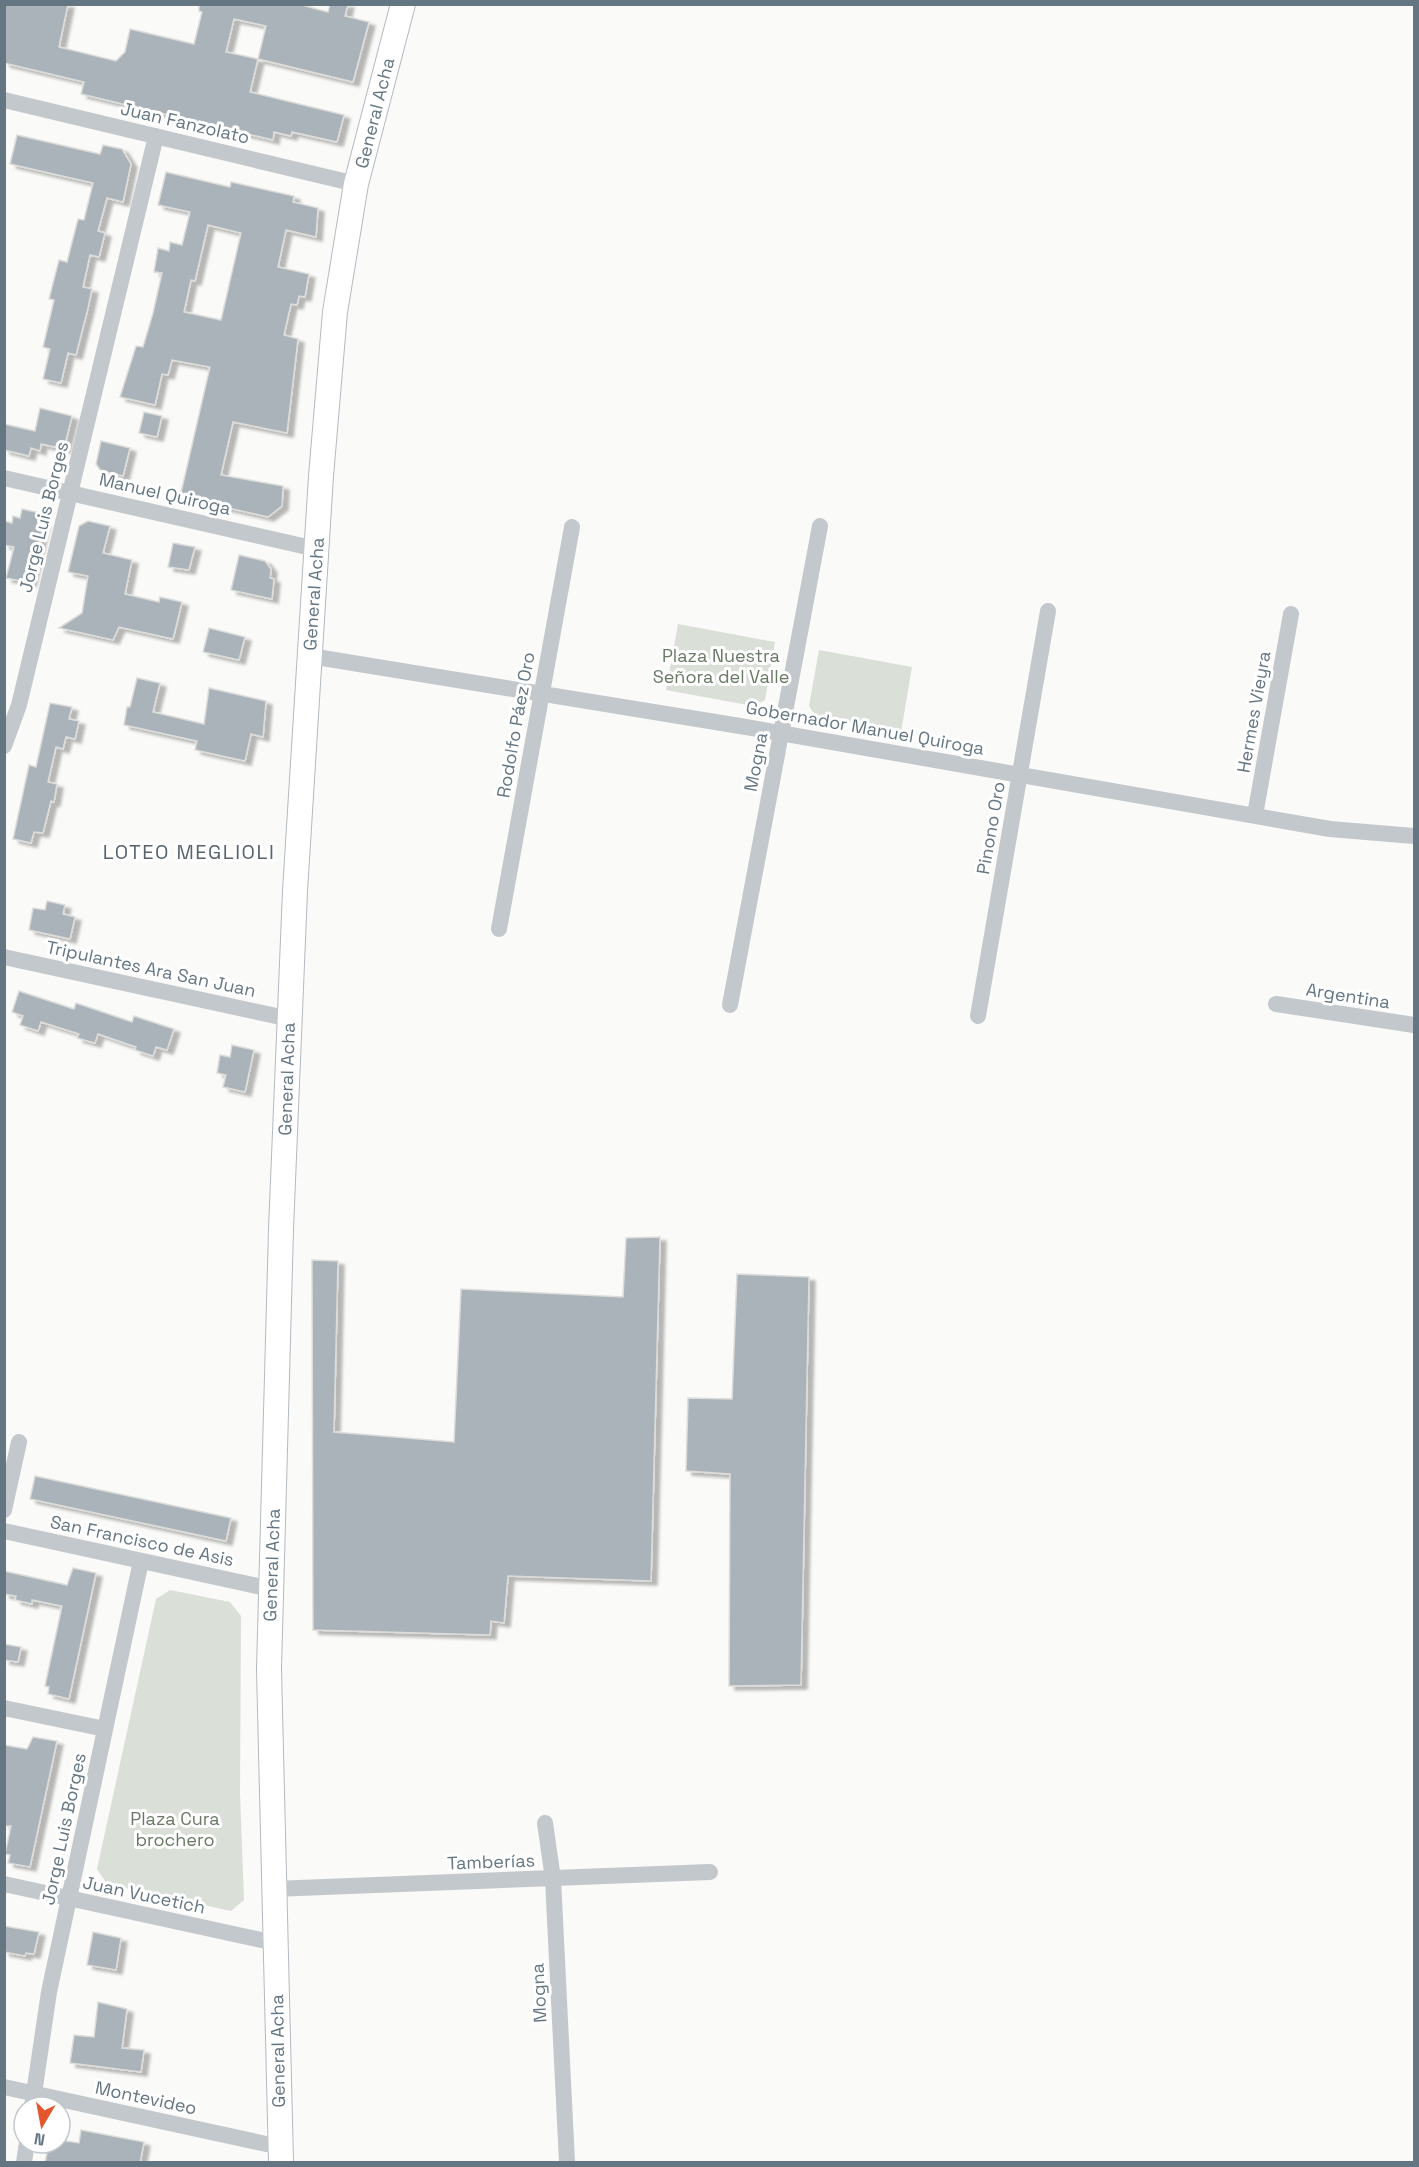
<svg xmlns="http://www.w3.org/2000/svg" width="1419" height="2167" viewBox="0 0 1419 2167" font-family="'Space Grotesk',sans-serif">
  <style>
    .green { fill: #dadfd7 }
    .building { fill: #aab3b9; stroke: #dcdcda; stroke-width: 1.5; fill-rule: evenodd; filter: url(#shadow) }
    .lines { fill: none; stroke-linecap: round; stroke-linejoin: round }
    .secondary-casing { stroke: #b3babf; stroke-width: 26 }
    .street { stroke: #c3c8cc; stroke-width: 16 }
    .secondary { stroke: #fff; stroke-width: 24 }
    .labels { text-anchor: middle; stroke-width: 6; stroke-linejoin: round; paint-order: stroke }
    .street-label { font-size: 18px; fill: #657683; stroke: #fff }
    .park-label { font-size: 18px; fill: #687a64; stroke: #fff }
    .neighbourhood-label { font-size: 20px; letter-spacing: 1.5px; fill: #57646e; stroke: #fff }
  </style>
  <defs>
    <filter id="shadow"><feDropShadow dx="6" dy="4" stdDeviation="1.5" flood-color="#0004"/></filter>
  </defs>
  <rect width="100%" height="100%" fill="#fafaf8"/>
  <!-- green -->
  <path class="green" d="M678,624l97,18 -10,58 -12,6 -87,-16z
    M819,650l93,17 -11,65 -85,-15 -7,-11z
    M170,1590l60,12 11,14 -1,177 4,107 -13,11 -124,-27 -10,-15 59,-270z"/>
  <!-- building -->
  <path class="building" d="M4,4h64l-9,43 57,14 9,-9 5,-23 64,15 8,-32 -3,-1v-7h99l30,8 2,-8h18l-3,12 24,6 -16,60 -95,-23 -8,33 94,23 -7,27 -45,-10 -1,4 -17,-4 -1,8 -192,-46 3,-12 -80,-19zM234,19l32,7 -8,33 -32,-7z
    M17,135l83,19 3,-9 14,3 5,1 9,15 -8,38 -16,-4 -9,33 7,2 -6,24 -9,-2 -7,32 9,2 -4,19 -12,47 -8,-2 -7,30 -18,-4 7,-30 -7,-2 11,-47 -5,-1 10,-39 8,2 11,-43 6,1 9,-37 -83,-19z
    M166,172l64,15 1,-5 63,14 -1,6 25,6 -2,29 -30,-7 -8,37 31,7 -4,23 -6,-1 -2,9 -6,-1 -7,31 14,4 -11,94 -54,-11 -12,53 62,11 -1,20 -14,11 -88,-20 30,-130 -38,-7 -4,15 -6,-1 -7,31 -35,-8 16,-51 7,1 10,-34 9,-40 -8,-1 4,-24 11,3 1,-9 12,3 8,-33 -32,-7zM208,225l33,8 -20,87 -37,-8 7,-32 4,1z
    M40,408l32,8 -8,33 -23,-5 -1,7 -9,-3 -2,8 -25,-6v-26l31,7z
    M144,412l18,4 -5,21 -18,-4z
    M101,441l29,7 -7,28 -22,-5 -5,-7z
    M22,509l18,4 -2,8 6,2 -14,60 -24,-5 8,-31 -10,-2v-24l8,2 1,-7 7,2z
    M88,521l22,5 -7,27 29,7 -7,34 34,8 1,-5 22,5 -9,37 -54,-12 -6,13 -54,-12 23,-15 6,-37 -20,-4 11,-46z
    M173,543l22,4 -6,23 -21,-3z
    M239,555l26,6 6,8 -1,9 4,1 -2,20 -41,-9z
    M209,628l36,9 -6,23 -36,-8z
    M137,678l23,5 -7,29 51,12 5,-36 57,13 -3,36 -12,-3 -6,27 -50,-11 2,-9 -73,-16 3,-18h3z
    M50,703l22,4 -3,12 10,2 -4,18 -9,-2 -3,12 -7,-2 -8,35 9,2 -3,18 -3,-1 -8,32 -9,-1 -3,11 -18,-4 16,-74 7,2z
    M47,901l18,4 -2,9 12,3 -5,22 -41,-9 4,-22 12,2z
    M19,991l55,18 2,-6 56,19 2,-6 40,13 -7,21 -11,-3 -3,9 -18,-6 1,-3 -38,-13 -3,9 -18,-5 2,-4 -38,-12 -3,9 -18,-6 3,-9 -11,-4z
    M232,1045l22,5 -9,42 -22,-5 3,-12 -9,-2 3,-18 10,2z
    M660,1237l-9,344 -143,-5 -4,47 -13,-2 -1,14 -177,-5 -1,-370 26,1 -4,171 120,10 7,-153 162,8 3,-59z
    M737,1274l72,3 -8,408 -72,1 1,-212 -44,-3 2,-73 44,1z
    M35,1476l196,42 -5,23 -196,-42z
    M73,1568l23,5 -27,126 -21,-5 1,-7 -4,-1 17,-80 -30,-6v4l-17,-4 1,-4 -12,-2v-23l63,14z
    M4,1644l17,3 -3,15 -14,-2z
    M33,1737l24,4 -27,126 -22,-4 2,-8 -5,-1 6,-28h-7v-81l23,4z
    M4,1926l35,6 -5,22 -8,-1 -1,3 -21,-4z
    M93,1932l28,6 -5,32 -29,-5z
    M98,2002l29,7 -5,39 22,2 -3,22 -71,-9 4,-28 20,2z
    M81,2130l63,12 -4,21h-95l4,-20h11v-3l19,3z"/>
  <g class="lines">
    <defs>
      <path id="secondary" d="M281,2162l-12,-493 12,-440 14,-338 26,-415 14,-164 21,-128 47,-180"/>
    </defs>
    <!-- secondary casing -->
    <use href="#secondary" class="secondary-casing"/>
    <!-- street -->
    <path class="street" d="M4,100l352,84
      M4,478l312,71
      M310,656l430,70 590,103 84,7
      M4,746l15,-41 137,-569
      M1255,815l36,-201
      M499,929l73,-402
      M4,957l286,62
      M1276,1004l138,21
      M730,1005l90,-479
      M978,1016l70,-405
      M4,1510l15,-68
      M4,1531l267,58
      M4,1708l101,21
      M545,1823l8,56 14,283
      M4,1884l271,59
      M273,1889l437,-17
      M4,2087l276,60
      M32,2107l17,-115 92,-431
      M24,2162l3,-19"/>
    <!-- secondary -->
    <use href="#secondary" class="secondary"/>
  </g>
  <g class="labels">
    <!-- street labels -->
    <g class="street-label">
      <text transform="translate(375 113) rotate(-76)" y="6">General Acha</text>
      <text transform="translate(185 123) rotate(13)" y="6">Juan Fanzolato</text>
      <text transform="translate(165 494) rotate(13)" y="6">Manuel Quiroga</text>
      <text transform="translate(44 517) rotate(-76)" y="6">Jorge Luis Borges</text>
      <text transform="translate(314 594) rotate(-86)" y="6">General Acha</text>
      <text transform="translate(1254 712) rotate(-80)" y="6">Hermes Vieyra</text>
      <text transform="translate(516 725) rotate(-80)" y="6">Rodolfo Páez Oro</text>
      <text transform="translate(865 728) rotate(10)" y="6">Gobernador Manuel Quiroga</text>
      <text transform="translate(756 762) rotate(-79)" y="6">Mogna</text>
      <text transform="translate(991 828) rotate(-80)" y="6">Pinono Oro</text>
      <text transform="translate(151 969) rotate(12)" y="6">Tripulantes Ara San Juan</text>
      <text transform="translate(1348 996) rotate(9)" y="6">Argentina</text>
      <text transform="translate(287 1079) rotate(-88)" y="6">General Acha</text>
      <text transform="translate(142 1541) rotate(12)" y="6">San Francisco de Asis</text>
      <text transform="translate(272 1565) rotate(-88)" y="6">General Acha</text>
      <text transform="translate(64 1829) rotate(-78)" y="6">Jorge Luis Borges</text>
      <text transform="translate(491 1862) rotate(-2)" y="6">Tamberías</text>
      <text transform="translate(144 1895) rotate(12)" y="6">Juan Vucetich</text>
      <text transform="translate(539 1993) rotate(-93)" y="6">Mogna</text>
      <text transform="translate(278 2051) rotate(-91)" y="6">General Acha</text>
      <text transform="translate(146 2098) rotate(12)" y="6">Montevideo</text>
    </g>
    <!-- park labels -->
    <g class="park-label">
      <text x="721" y="662">Plaza Nuestra<tspan x="721" dy="21">Señora del Valle</tspan></text>
      <text x="175" y="1825">Plaza Cura<tspan x="175" dy="21">brochero</tspan></text>
    </g>
    <!-- neighbourhood labels -->
    <g class="neighbourhood-label">
      <text x="189" y="859">LOTEO MEGLIOLI</text>
    </g>
  </g>
  <!-- border -->
  <rect width="1419" height="2167" fill="none" stroke="#657683" stroke-width="12"/>
  <!-- north arrow -->
  <g transform="translate(42 2125) rotate(190)"><circle r="28" fill="#ffffff" stroke="#c1c8cd" stroke-width="1.5"/>
  <path d="M0-4.5L10 22L0 15L-10 22Z" fill="#e4572e"/>
  <text y="-9" font-size="16" font-weight="bold" text-anchor="middle" fill="#657683">N</text>
  </g>
</svg>
